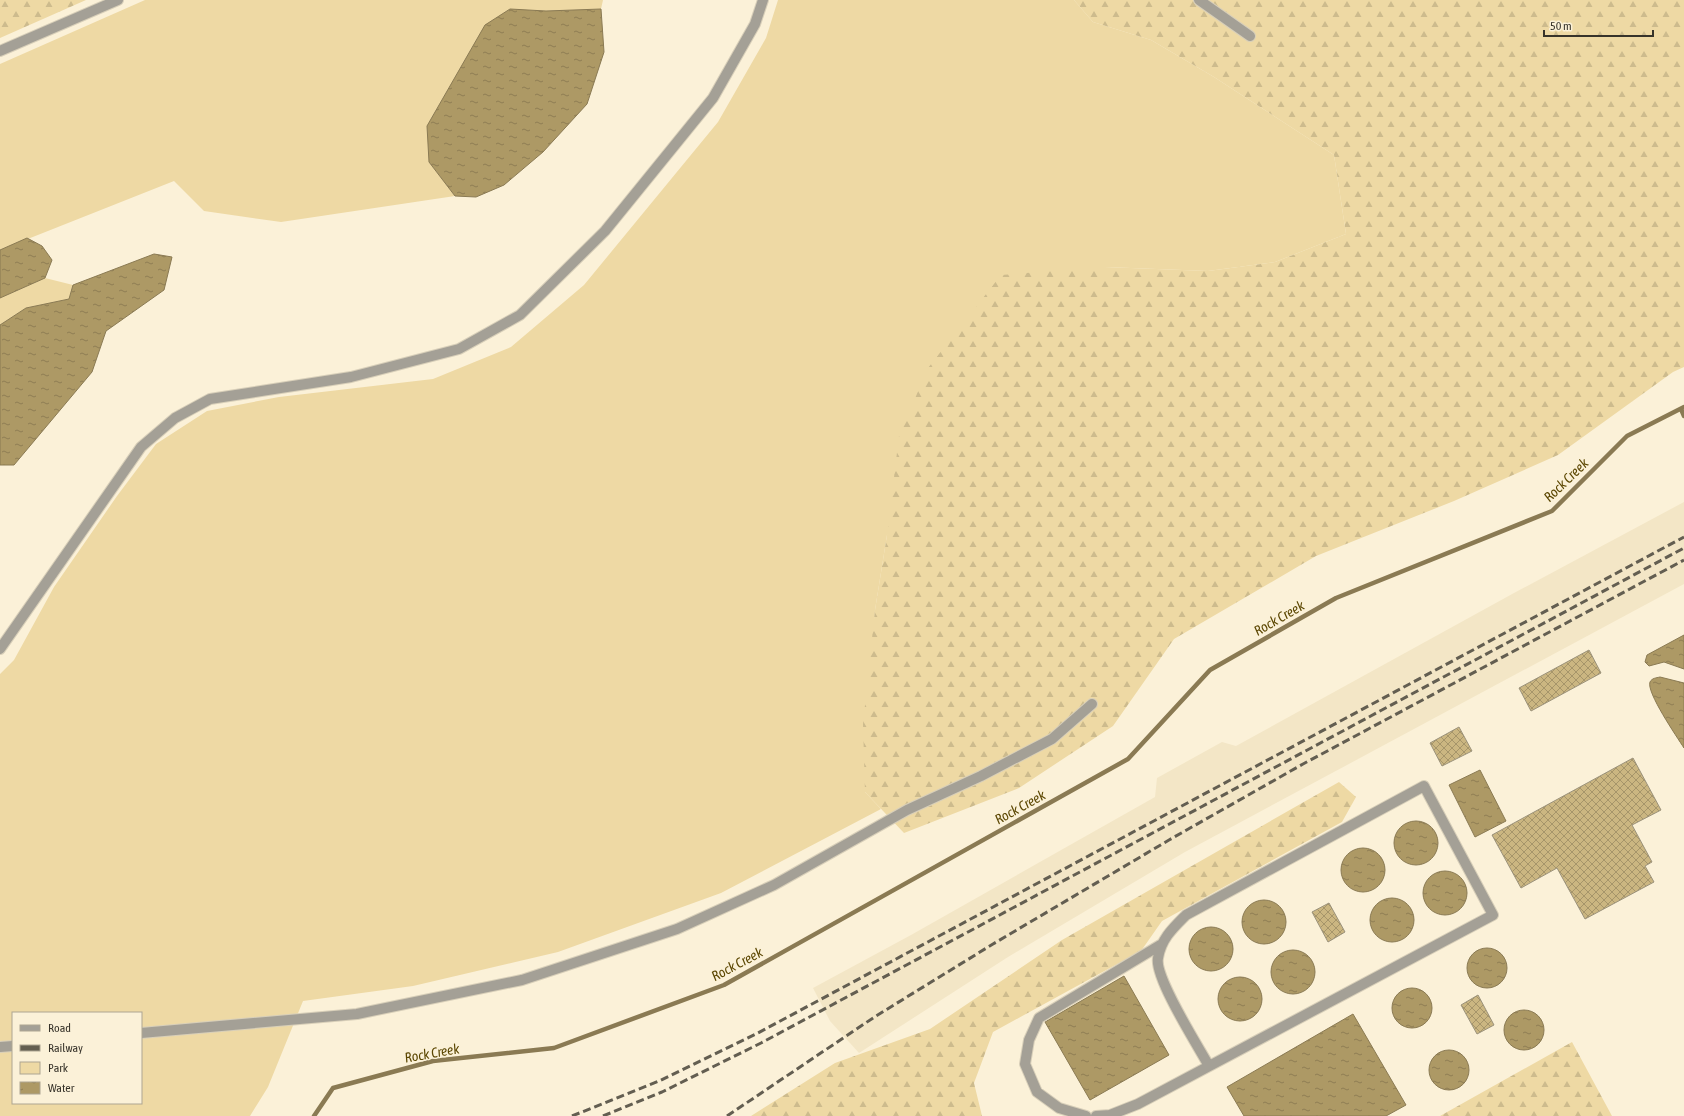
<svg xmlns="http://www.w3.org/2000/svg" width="1684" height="1116" viewBox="0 0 1684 1116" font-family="'Asap Condensed',sans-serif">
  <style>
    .built { fill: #f3e6c6 }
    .green { fill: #eed9a4; fill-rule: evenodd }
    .forest { fill: url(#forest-firs) }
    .water { fill: url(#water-ripples); stroke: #8a7a53 }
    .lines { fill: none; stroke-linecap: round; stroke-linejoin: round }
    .stream { stroke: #8a7a53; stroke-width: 4.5 }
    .building { fill: url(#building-cross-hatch); stroke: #9b927b }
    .minor-casing { stroke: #d8cfb9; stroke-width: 12 }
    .minor { stroke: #a4a096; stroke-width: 10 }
    .rail { stroke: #635e51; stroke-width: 3; stroke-dasharray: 8 4; stroke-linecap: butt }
    .labels { text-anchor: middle; stroke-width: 3; stroke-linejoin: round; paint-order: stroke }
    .water-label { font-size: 14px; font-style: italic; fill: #5b4600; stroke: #fbf1d8 }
  </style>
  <defs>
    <pattern id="forest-firs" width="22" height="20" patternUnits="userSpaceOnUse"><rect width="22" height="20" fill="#eed9a4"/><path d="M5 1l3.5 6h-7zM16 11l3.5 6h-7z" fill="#cdbb8d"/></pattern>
    <pattern id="water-ripples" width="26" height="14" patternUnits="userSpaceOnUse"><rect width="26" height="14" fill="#ad9965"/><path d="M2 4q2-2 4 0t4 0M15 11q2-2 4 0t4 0" fill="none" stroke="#8e7d53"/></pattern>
    <pattern id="building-cross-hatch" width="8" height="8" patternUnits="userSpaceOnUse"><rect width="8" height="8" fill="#cbb681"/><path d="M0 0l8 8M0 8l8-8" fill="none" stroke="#a6956a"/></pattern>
  </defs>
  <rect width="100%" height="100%" fill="#fbf1d8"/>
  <!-- built -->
  <path class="built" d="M1684,502v82l-499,268 -177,105 -149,96 -29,-32 -17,-33 98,-53 244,-138 2,-19 65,-36 14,4 278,-153z"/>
  <!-- green -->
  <path class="green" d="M145,0h458l-2,9 -55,2 -36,-1 -81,152 26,34 -174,26 -77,-11 -30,-30 -174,69v-186z
    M778,0h296l19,22 58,18 63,37 120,78 12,79 -71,28 -67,9 -103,-4 -218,268 -12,75 -10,182 16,17 -160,84 -163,59 -145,34 -110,15 -35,86 -18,29h-250v-442l14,-14 40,-73 63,-91 39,-52 51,-33 72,-14 154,-18 78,-32 73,-62 134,-163 48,-84zM13,1013h128v90h-128z
    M45,278l28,7 -4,14 -43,9 -26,17v-27z"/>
  <!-- forest -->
  <path class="forest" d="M0,0h86l-86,38z
    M1074,0h610v367l-11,5 -115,83 -104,46 -138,55 -142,83 -61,87 -94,62 -115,45 -39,-41 -2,-68 12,-114 12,-75 12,-99 29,-68 73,-93 104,-8 103,4 67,-9 71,-28 -12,-79 -120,-78 -63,-37 -58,-18z
    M1339,782l17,15 -14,25 -180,99 -21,30 -148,81 -19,51 8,33h-231l84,-53 95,-34 132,-89z
    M1572,1042l40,74h-172z"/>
  <!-- water -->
  <path class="water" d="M510,9l36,2 55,-2 3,43 -17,52 -44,48 -39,33 -28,12 -21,-1 -26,-34 -2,-36 58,-101z
    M27,238l15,8 10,14 -7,18 -45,20v-48z
    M154,254l18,3 -8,33 -58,41 -14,41 -78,93h-14v-140l26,-17 43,-9 4,-14z
    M1684,635v34l-20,-7 -15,4 -4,-4 2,-7z
    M1660,677l24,6v65c-7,-11 -38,-56 -34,-66 2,-4 6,-4 10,-5z
    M1480,770l26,51 -31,16 -26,-52z
    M1394 843a22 22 0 1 1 44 0a22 22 0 1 1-44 0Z
    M1341 870a22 22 0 1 1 44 0a22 22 0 1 1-44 0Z
    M1423 893a22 22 0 1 1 44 0a22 22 0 1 1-44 0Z
    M1370 920a22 22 0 1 1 44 0a22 22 0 1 1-44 0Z
    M1242 922a22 22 0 1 1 44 0a22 22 0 1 1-44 0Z
    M1189 949a22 22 0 1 1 44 0a22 22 0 1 1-44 0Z
    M1467 968a20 20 0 1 1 40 0a20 20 0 1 1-40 0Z
    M1271 972a22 22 0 1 1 44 0a22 22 0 1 1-44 0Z
    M1124,976l45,79 -79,45 -45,-78z
    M1218 999a22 22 0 1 1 44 0a22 22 0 1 1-44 0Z
    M1392 1008a20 20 0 1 1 40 0a20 20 0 1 1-40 0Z
    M1504 1030a20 20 0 1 1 40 0a20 20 0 1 1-40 0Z
    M1353,1014l53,91 -20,11h-142l-17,-29z
    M1429 1070a20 20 0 1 1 40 0a20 20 0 1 1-40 0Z"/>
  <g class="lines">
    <!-- stream -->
    <path class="stream" d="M1681,409l3,7
      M314,1116l19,-28 100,-27 121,-13 170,-63 404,-226 82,-89 126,-72 216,-87 75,-75 57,-29"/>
  </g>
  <!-- building -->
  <path class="building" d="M1589,650l12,23 -70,38 -12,-23z
    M1459,727l13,24 -30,15 -12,-23z
    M1633,758l28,52 -29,15 20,37 -7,4 9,16 -69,37 -28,-51 -36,20 -29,-53z
    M1329,903l16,29 -17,10 -16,-30z
    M1478,995l16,30 -17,9 -16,-29z"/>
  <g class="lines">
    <defs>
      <path id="minor" d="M1199,0l51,36
        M0,51l118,-51
        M0,649l141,-202 34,-29 35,-19 141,-22 108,-28 61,-34 85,-84 108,-133 42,-74 8,-24
        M141,1033l216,-19 165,-34 155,-51 97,-44 133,-75 74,-34 71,-37 40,-35
        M0,1047l13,-1
        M1086,1116l-27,-8 -22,-16 -12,-28 4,-24 10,-22 123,-74
        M1096,1116l14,-1 28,-11 355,-189 -69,-129 -238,129c-13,13 -25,24 -28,43 -4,19 40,88 51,108"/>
    </defs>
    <!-- minor casing -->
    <use href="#minor" class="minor-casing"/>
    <!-- minor -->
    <use href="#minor" class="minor"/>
    <!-- rail -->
    <path class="rail" d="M572,1116l87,-35 97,-47 928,-497
      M603,1116l59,-24 99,-49 923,-495
      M727,1116l149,-100 117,-72 176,-104 134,-76 381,-204"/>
  </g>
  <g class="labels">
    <!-- water labels -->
    <g class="water-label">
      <text transform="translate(1566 480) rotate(-44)" y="5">Rock Creek</text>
      <text transform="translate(1279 618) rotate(-30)" y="5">Rock Creek</text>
      <text transform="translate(1020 807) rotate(-29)" y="5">Rock Creek</text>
      <text transform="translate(737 964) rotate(-28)" y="5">Rock Creek</text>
      <text transform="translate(432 1053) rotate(-10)" y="5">Rock Creek</text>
    </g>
  </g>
  <!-- legend -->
  <rect x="12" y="1012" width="130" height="92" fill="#fbf1d8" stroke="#ada592"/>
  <rect x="20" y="1025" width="20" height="6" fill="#a4a096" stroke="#ada592"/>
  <text x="48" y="1032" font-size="12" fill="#37332a">Road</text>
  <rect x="20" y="1045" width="20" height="6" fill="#635e51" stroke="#ada592"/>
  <text x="48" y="1052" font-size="12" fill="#37332a">Railway</text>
  <rect x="20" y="1062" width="20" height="12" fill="#eed9a4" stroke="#ada592"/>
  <text x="48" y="1072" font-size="12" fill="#37332a">Park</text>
  <rect x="20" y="1082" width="20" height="12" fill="url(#water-ripples)" stroke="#ada592"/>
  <text x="48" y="1092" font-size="12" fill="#37332a">Water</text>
  <!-- scale -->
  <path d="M1544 30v6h109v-6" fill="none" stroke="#37332a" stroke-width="2"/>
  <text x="1550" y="30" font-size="12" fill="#37332a" stroke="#fbf1d8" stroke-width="3" paint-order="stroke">50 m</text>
</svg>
